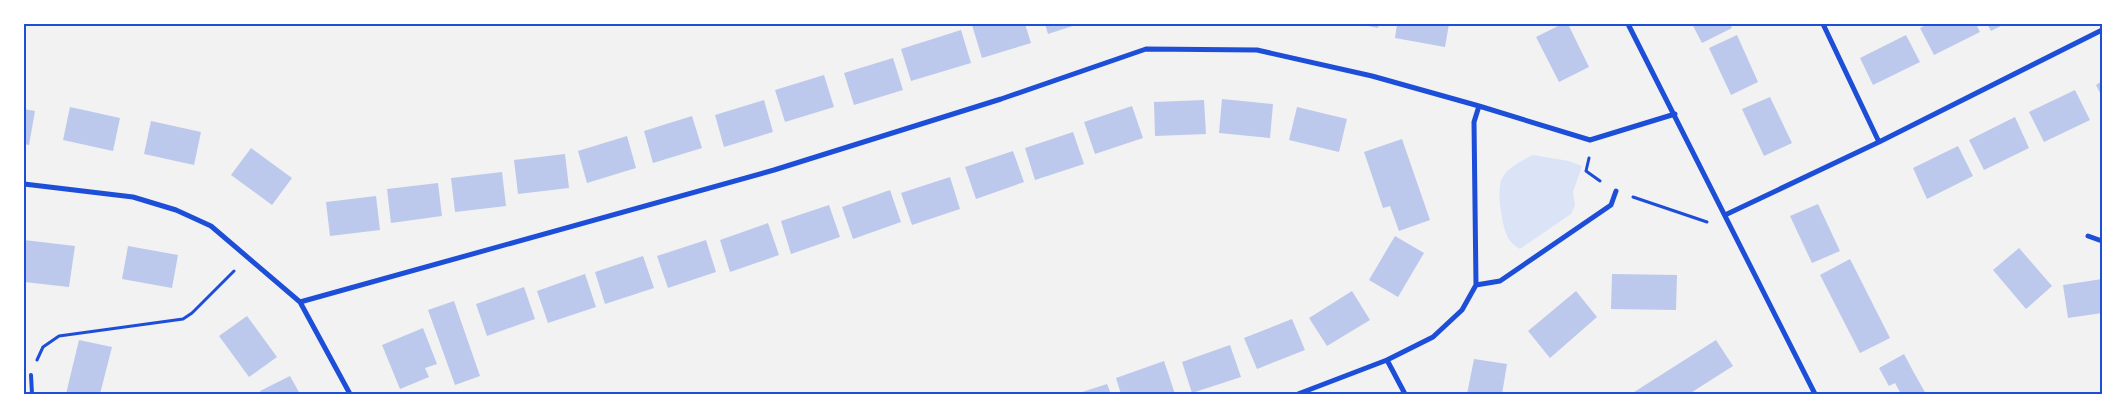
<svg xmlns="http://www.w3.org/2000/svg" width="2126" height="418" viewBox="0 0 2126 418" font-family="'DejaVu Sans',sans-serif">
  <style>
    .green { fill: #dbe4f7 }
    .building { fill: #bdc9ec }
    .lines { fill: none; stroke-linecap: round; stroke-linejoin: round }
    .path { stroke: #1d4ed8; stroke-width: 3 }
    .service { stroke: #1d4ed8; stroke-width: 4 }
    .minor { stroke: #1d4ed8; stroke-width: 5 }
    .neatline { fill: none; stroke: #1d4ed8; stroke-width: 2 }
  </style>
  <rect width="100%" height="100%" fill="#f2f2f2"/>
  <!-- green -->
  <path class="green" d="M1533,155l36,6 13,5 -9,26 2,14 -4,8 -51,35c-3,-2 -7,-4 -9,-7 -9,-8 -15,-53 -9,-64 7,-11 19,-17 31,-23z"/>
  <!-- building -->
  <path class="building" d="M977,24h48l6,19 -49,15 -10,-33z
    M1045,24h34l-31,10z
    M1358,24h21l-1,4z
    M1397,24h52l-4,23 -50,-9z
    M1562,24h6l21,43 -30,15 -23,-45z
    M1692,24h38l2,4 -30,15z
    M1928,24h48l4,8 -46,23 -14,-27z
    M1987,24h18l-14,7z
    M961,30l10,33 -60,18 -10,-32z
    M1737,35l21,47 -27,13 -22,-47z
    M1906,35l14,27 -47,23 -13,-27z
    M893,58l10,32 -49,15 -10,-32z
    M824,75l10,32 -49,15 -10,-32z
    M2102,81v16l-6,-12z
    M2075,90l15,30 -46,22 -15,-30z
    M1770,97l22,46 -28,13 -22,-47z
    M1222,99l51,5 -3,34 -51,-5z
    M764,100l9,32 -49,15 -9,-32z
    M1204,100l2,34 -51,2 -1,-34z
    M1132,106l11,32 -48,16 -11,-32z
    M70,107l50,11 -7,33 -50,-11z
    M1297,107l50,12 -8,33 -50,-12z
    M24,109l11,2 -6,34 -5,-1z
    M692,116l10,32 -49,15 -9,-32z
    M2015,117l14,31 -45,22 -15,-30z
    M151,121l50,11 -7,33 -50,-11z
    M1073,132l11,32 -49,16 -10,-32z
    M627,136l9,32 -49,15 -9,-32z
    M1402,139l28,81 -31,11 -9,-25 -7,2 -19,-56z
    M1958,146l15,30 -46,23 -14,-31z
    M251,148l41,30 -20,27 -41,-30z
    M1013,151l11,31 -48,17 -11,-32z
    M565,154l4,34 -51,6 -4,-34z
    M502,172l4,34 -51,6 -4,-34z
    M950,177l10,32 -48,16 -11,-32z
    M438,183l4,33 -51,7 -4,-34z
    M890,190l11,32 -48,17 -11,-32z
    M376,196l4,34 -50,6 -4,-34z
    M1818,204l22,47 -28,12 -22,-47z
    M829,205l11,32 -49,17 -10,-33z
    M768,223l11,32 -49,17 -10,-32z
    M1395,236l29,17 -26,44 -29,-17z
    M24,240l51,6 -6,41 -45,-5z
    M706,240l10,32 -48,16 -11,-32z
    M128,246l50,9 -6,33 -50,-9z
    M2019,248l33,38 -26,23 -33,-39z
    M643,256l11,32 -49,16 -10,-32z
    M1850,259l40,79 -30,15 -40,-78z
    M585,274l11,33 -48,16 -11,-32z
    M1612,274l65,1 -1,35 -65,-1z
    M2102,279v34l-34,5 -5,-33z
    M524,287l11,32 -48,17 -11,-32z
    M1352,291l18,29 -43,26 -18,-28z
    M1576,291l21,26 -47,41 -22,-27z
    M454,301l26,75 -25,9 -27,-75z
    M247,316l30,41 -28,20 -30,-41z
    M1292,319l13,31 -48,19 -13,-31z
    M423,328l14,36 -12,4 4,9 -29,12 -18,-44z
    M79,340l33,7 -12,47h-34z
    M1716,340l17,26 -44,28h-58z
    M1230,345l11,32 -49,16 -10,-31z
    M1904,354l9,17 13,23h-25l-6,-11 -6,3 -10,-18z
    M1474,359l33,5 -5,30h-35z
    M1164,361l11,33h-54l-5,-16z
    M290,376l10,18h-38l-2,-3z
    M1107,384l4,10h-35z"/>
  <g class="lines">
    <!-- path -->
    <path class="path" d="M1589,158l-3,13 14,10
      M1633,197l74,25
      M37,360l6,-13 16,-11 124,-17 9,-6 42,-42"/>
    <!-- service -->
    <path class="service" d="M31,375l1,19"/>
    <!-- minor -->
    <path class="minor" d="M1628,24l187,370
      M1823,24l56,118
      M24,184l109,13 43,13 35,16 89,76 50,92
      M1725,215l154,-73 223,-112
      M2088,236l14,5
      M1476,285l24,-4 111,-76 5,-14
      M300,302l474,-132 227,-71 145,-50 111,1 115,26 107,30 111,34 85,-26
      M1387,360l18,34
      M1298,394l89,-34 46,-23 29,-27 14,-25 -2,-163 5,-16"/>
  </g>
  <!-- border -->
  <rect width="2126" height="418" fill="none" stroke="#ffffff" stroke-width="50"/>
  <rect x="25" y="25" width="2076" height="368" class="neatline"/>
</svg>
